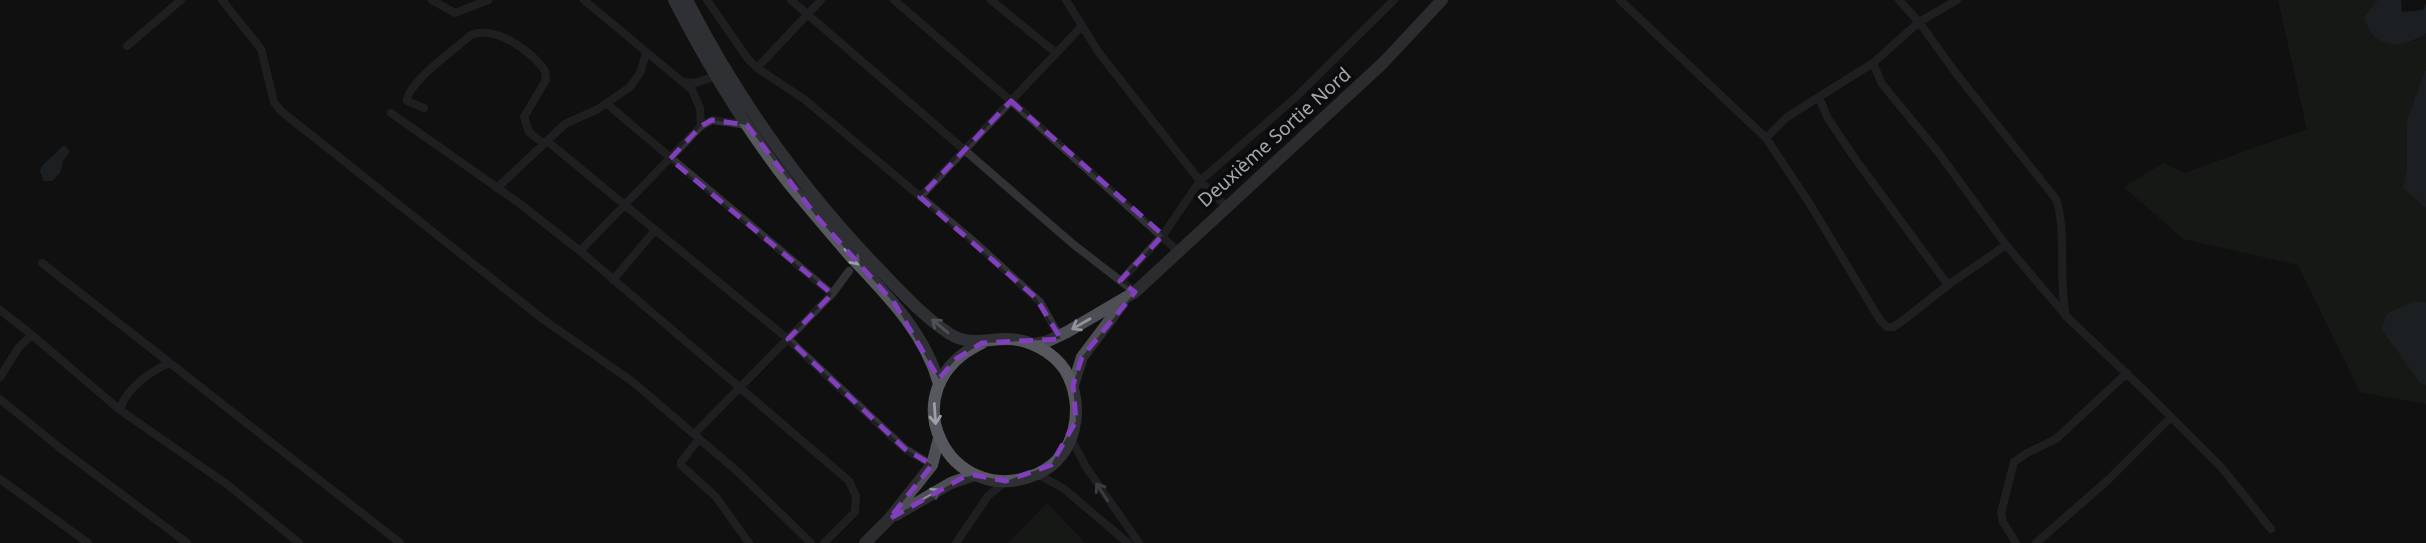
<svg xmlns="http://www.w3.org/2000/svg" width="2426" height="543" viewBox="0 0 2426 543" font-family="'Noto Sans',sans-serif">
  <style>
    .green { fill: #1d231d }
    .water { fill: #2b3238 }
    .lines { fill: none; stroke-linecap: round; stroke-linejoin: round }
    .minor { stroke: #313236; stroke-width: 8 }
    .primary { stroke: #4e4f54; stroke-width: 12 }
    .trunk { stroke: #56585d; stroke-width: 12 }
    .oneway { stroke: #9a9fa8 }
    .oneway2 { stroke: #91959e }
    .oneway3 { stroke: #6f7279 }
    .marked { fill: none; stroke: #813ebd; stroke-width: 5; stroke-dasharray: 14 9; stroke-linejoin: round }
    .labels { text-anchor: middle; stroke-width: 7; stroke-linejoin: round; paint-order: stroke }
    .street-label { font-size: 19px; fill: #a2a7b0; stroke: #0b0b0c }
  </style>
  <rect width="100%" height="100%" fill="#101011"/>
  <!-- green -->
  <path class="green" d="M2278,0h100l-14,17 51,24 11,-8v38l-19,50v47l-4,20 23,20v94l-12,-1 -33,28 40,55 5,1v19l-66,-12 -62,-127 -115,-26 -59,-52 40,-24 20,10 123,-44z
    M1047,503l38,40h-77z"/>
  <!-- water -->
  <path class="water" d="M2378,0h23l1,12 21,-2 3,-7v30c-14,11 -42,18 -55,-1 -3,-4 -5,-10 -7,-15z
    M2425,71h1v137l-23,-20 4,-20v-47z
    M64,145l6,6 -7,10 -3,12 -8,8h-8l-4,-10 2,-5z
    M2414,301l12,1v83l-5,-1 -40,-55 6,-15z"/>
  <g class="lines">
    <!-- minor -->
    <path class="minor" d="M222,0l39,49 13,53 7,9 263,209 89,62 105,90 73,71
      M432,0l23,13 33,-13
      M584,0l108,90 8,18 1,18
      M707,0l41,59 9,9 47,31 168,141 68,62 19,34
      M791,0l282,244 62,48
      M894,0l117,101 168,151
      M991,0l65,53
      M1066,0l33,53 101,128 26,25
      M1620,0l146,138 42,63 72,119 7,7h6l8,-5 47,-37 58,-40
      M1899,0l20,22 36,50 101,127c11,31 2,82 10,117
      M127,46l54,-46
      M1873,63l9,21 56,68 68,93 61,72 83,79 72,72 49,61
      M757,68l64,-68
      M684,82l11,1 21,-7
      M1819,97l8,20 29,43 92,125
      M607,104l225,190
      M424,108l-17,-7c0,-18 49,-53 64,-66 23,-11 62,17 74,36l1,9 -22,37 5,15 15,12
      M391,113l128,90 61,48 269,230 7,15 -1,16 -31,31
      M1766,138l21,-21 86,-54 46,-41 38,-22
      M547,141l241,198 117,110 27,16
      M497,188l68,-64 33,-15 32,-22 10,-14 6,-20
      M920,197l161,-170
      M580,251l121,-125 11,-6 35,5
      M42,263l358,280
      M613,280l42,-50
      M1121,281l42,-46 37,-54 96,-84 98,-97
      M0,310l32,25 88,75 108,75 71,58
      M0,377l19,-30 13,-12
      M0,399l60,49 127,95
      M120,410c5,-21 30,-38 49,-47
      M694,434l138,-140 17,-23
      M1071,438l15,29 53,76
      M699,439l-18,23v3l35,32 33,46
      M1037,474l26,14 65,55
      M0,479l88,64
      M956,543l32,-47 18,-15
      M2016,543l-13,-21 -2,-9 13,-51 13,-9 29,-14 71,-66
      M2036,543l72,-63 63,-63"/>
    <!-- primary -->
    <path class="primary" d="M1034,344l14,-3 19,-9 68,-40 248,-229 59,-63
      M1073,385l9,-28 40,-53
      M896,515l55,-32 23,-8
      M865,543l24,-24 43,-54 7,-27"/>
    <!-- trunk -->
    <path class="trunk" d="M674,0c33,64 71,128 116,185 20,24 41,49 62,73 35,37 73,75 87,126
      M687,0c51,100 115,189 193,270 21,22 44,47 70,64 19,12 37,5 57,5 22,0 46,13 58,31 21,35 12,87 -28,104 -88,38 -151,-86 -55,-131"/>
  </g>
  <!-- one-way arrows -->
  <defs><path id="oneway-shaft" d="M-6 0H5M1.5-3L5.5 0L1.5 3" fill="none" stroke-width="1.6" stroke-linecap="round" stroke-linejoin="round" transform="scale(1.75)"/></defs>
  <g class="oneway">
    <use href="#oneway-shaft" transform="translate(852 257) rotate(48)"/>
    <use href="#oneway-shaft" transform="translate(940 326) rotate(-140)"/>
    <use href="#oneway-shaft" transform="translate(935 414) rotate(86)"/>
  </g>
  <g class="oneway2">
    <use href="#oneway-shaft" transform="translate(1081 324) rotate(150)"/>
    <use href="#oneway-shaft" transform="translate(931 495) rotate(-30)"/>
  </g>
  <use class="oneway3" href="#oneway-shaft" transform="translate(1102 492) rotate(-123)"/>
  <!-- marked area -->
  <path d="M0 0H2426V543H0ZM1011,101l152,134 -43,46 15,11 -53,65 -9,28 3,36 -25,44 -45,16 -32,-6 -12,3 -73,41 43,-54 -27,-16 -117,-110 44,-45 -162,-135 31,-33 11,-6 35,5 69,91 79,88 44,75 17,-20 26,-16 79,-4 -25,-41 -116,-101z" fill="#101011" fill-opacity=".55" fill-rule="evenodd"/>
  <path class="marked" d="M1011,101l152,134 -43,46 15,11 -53,65 -9,28 3,36 -25,44 -45,16 -32,-6 -12,3 -73,41 43,-54 -27,-16 -117,-110 44,-45 -162,-135 31,-33 11,-6 35,5 69,91 79,88 44,75 17,-20 26,-16 79,-4 -25,-41 -116,-101z"/>
  <g class="labels">
    <!-- street labels -->
    <g class="street-label">
      <text transform="translate(1274 137) rotate(-42)" y="7">Deuxième Sortie Nord</text>
    </g>
  </g>
</svg>
